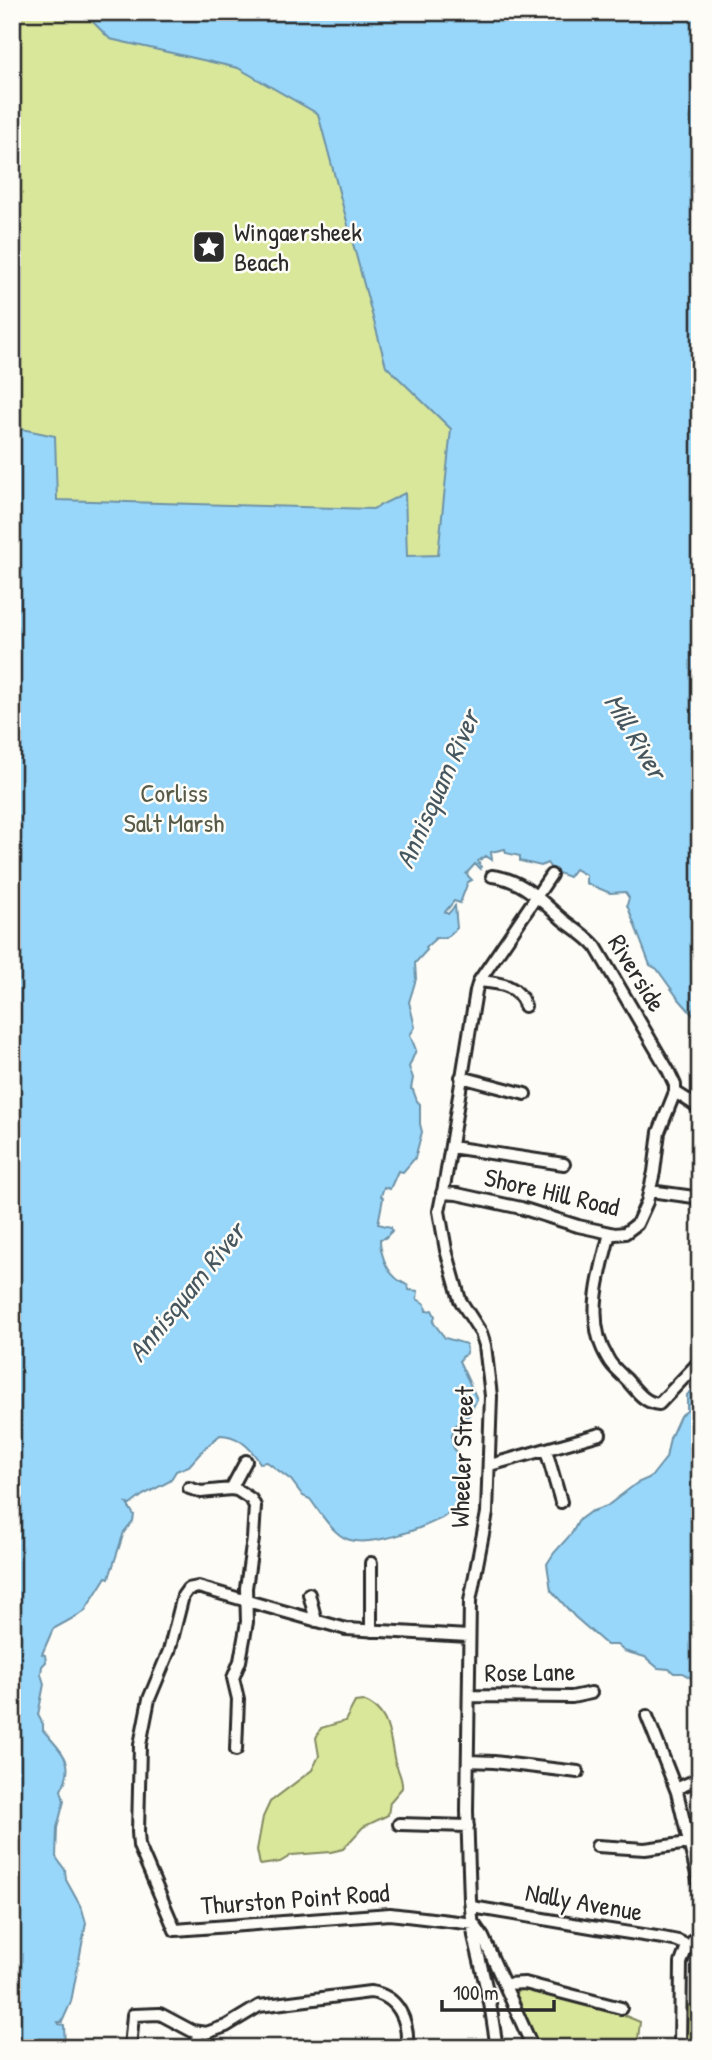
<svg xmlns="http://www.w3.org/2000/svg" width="712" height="2060" viewBox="0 0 712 2060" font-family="'Patrick Hand',sans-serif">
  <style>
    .green { fill: #d9e79a; stroke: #828962; stroke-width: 2 }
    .water { fill: #99d7fa; stroke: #6d92a7; stroke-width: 2 }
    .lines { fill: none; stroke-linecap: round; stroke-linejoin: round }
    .minor-casing { stroke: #2b2b2b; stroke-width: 16 }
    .minor { stroke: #fdfcf7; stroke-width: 10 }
    .labels { text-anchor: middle; stroke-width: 5; stroke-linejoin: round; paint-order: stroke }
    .poi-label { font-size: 26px; fill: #2b2b2b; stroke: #fdfcf7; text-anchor: start }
    .park-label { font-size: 26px; fill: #565a47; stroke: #fdfcf7 }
    .street-label { font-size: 26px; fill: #2b2b2b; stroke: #fdfcf7 }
    .water-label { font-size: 28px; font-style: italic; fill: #46565f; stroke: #fdfcf7 }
  </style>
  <rect width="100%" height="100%" fill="#fdfcf7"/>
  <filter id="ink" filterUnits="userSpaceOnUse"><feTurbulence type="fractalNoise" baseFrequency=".0143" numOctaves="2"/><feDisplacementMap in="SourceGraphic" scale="14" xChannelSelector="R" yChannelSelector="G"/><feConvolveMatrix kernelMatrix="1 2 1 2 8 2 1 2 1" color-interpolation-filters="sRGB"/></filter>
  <g filter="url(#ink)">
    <!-- green -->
    <path class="green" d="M12,12h222l61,36 140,334 51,131 -474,612z
      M363,1701c28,10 26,37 32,61 3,9 8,17 7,26l-12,14 -2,13 -25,12 -20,22 -12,3 -39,3 -12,7 -20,3 -3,-15 6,-33 7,-15 42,-32 7,-14 -3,-18 5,-10 24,-7 10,-19z
      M512,1987l109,27 19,8 -3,26h-99z
      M700,2004v44h-13l1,-43z"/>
    <!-- water -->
    <path class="water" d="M83,12h617v1011l-22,-25 -21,-29 -7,-4 -23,-60 2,-7 -4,-6 -15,1 -24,-10v-8l-11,-6 -6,8 -16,-6 -6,-8 -6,3 -21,-5v-5l-14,-3 -1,-4 -14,3 1,8 -6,-4 -8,5 3,6 -1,2 -5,-5 -9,10 6,6 -4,2 -8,21 -6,-2 -9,11 3,2 7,-8 2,22 -11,10h-10l-10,9 1,3 -12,13 1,16 -7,23 6,25 -5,8 6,15 -7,17 4,11 -2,11 2,1 4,11 3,3v20l2,8 -7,26 -12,14 -5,-1 -8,18 -6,-2 -3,9 2,2 -5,26 13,3 1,4 -7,7 -5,1c0,11 5,29 14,37 3,4 10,7 14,10l1,4 9,1 -1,8 8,5 1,7 6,-1 3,6 -2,6 12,16 21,6 1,8 -8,9 18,38 -8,16 -14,11 -3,9 1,11 14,28 -11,6 2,23c-5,5 -10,12 -16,15 -22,11 -72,30 -95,21 -15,-6 -27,-27 -37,-40l-7,-3 -12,-16 -24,-18 -7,1c-9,-15 -21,-28 -40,-28l-15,13 -16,18 -13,5 -6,10 -27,14 -13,10 -3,-1 7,11 -1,6 -9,11 -15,46 -3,-1 -22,35 -31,17 -11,25 3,1 1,7 -4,4 -1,8 3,10 -6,31 5,9v6c18,22 34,31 18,60l3,11 -7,27 -1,29 9,13 1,10 16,29 4,14 -15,79 -9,20h-4l1,2 5,1 1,23h-53v-1621l43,9 2,64 316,9 32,-16 2,63 31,-1 13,-126 -65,-63 -68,-252 -80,-46 -128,-29z
      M700,1379v304l-18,-10h-8l-5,-4 -11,-1 -13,-11 -21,-6 -7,-6h-10l-32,-28 -24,-27 -4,-26 7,-11 18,-20 7,-13 11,-8 17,-6 30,-23 14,-6 15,-19 4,-20 10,-22 7,-5v-16z"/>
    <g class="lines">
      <defs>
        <path id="minor" d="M479,981c20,2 39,3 46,25
          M461,1077l64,17
          M675,1092l19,12 6,6
          M451,1147l113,17
          M650,1191l44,6
          M442,1193l15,1 64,14 57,18 37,8 10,-1 12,-9 10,-22 7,-30 5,-40 16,-40v-7l-7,-15 -72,-123c-10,-12 -22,-18 -34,-28 -22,-19 -40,-40 -70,-43
          M610,1233c-10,40 -26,88 -2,126 4,8 12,14 18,20 10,11 18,24 33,25l41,-43
          M546,1450l15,52
          M490,1465l110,-31
          M189,1488l12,4 30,-3 6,1 14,9 4,7 -2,33 -7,49 1,34 -7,39 -7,17 5,21 -2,51
          M231,1489l15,-28
          M371,1563v68
          M309,1594l7,27
          M468,1636l-122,-7 -148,-42 -10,2 -5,7 -14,55 -20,48 -9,46 -2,87 1,14 36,84 215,-16 84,10 9,13 50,111
          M470,1696l102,1 19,-4
          M647,1716l30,76 23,95
          M468,1761l26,1 84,10
          M676,1789l24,-11
          M399,1824l69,2
          M597,1846l48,3 44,-6
          M472,1907l125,21 66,10 15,3 10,5
          M505,1984l20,-1 96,25
          M130,2048l3,-33 27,-1 32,17 14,2 20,-7 33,-20 111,-14c29,3 39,30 37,56
          M196,2048l2,-15
          M497,2048l-7,-45 -16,-67 -4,-36 -3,-89 3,-210 17,-88 4,-117 -6,-51 -4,-12 -21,-33 -14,-50 -7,-39 7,-35 30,-185 3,-10 72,-106
          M680,2048l1,-85 5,-14 14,-16"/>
      </defs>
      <!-- minor casing -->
      <use href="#minor" class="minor-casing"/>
      <!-- minor -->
      <use href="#minor" class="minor"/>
    </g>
  </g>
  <!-- icons -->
  <defs>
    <symbol id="sight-square" viewBox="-11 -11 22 22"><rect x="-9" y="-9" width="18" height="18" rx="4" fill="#2b2b2b" stroke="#fdfcf7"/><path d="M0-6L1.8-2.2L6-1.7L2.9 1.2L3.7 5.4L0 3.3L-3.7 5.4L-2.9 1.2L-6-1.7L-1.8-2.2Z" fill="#fff"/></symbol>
  </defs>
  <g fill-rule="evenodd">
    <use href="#sight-square" x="190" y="228" width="38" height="38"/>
  </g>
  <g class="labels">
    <!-- poi labels -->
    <g class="poi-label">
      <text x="234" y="241">Wingaersheek<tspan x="234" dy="30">Beach</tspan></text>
    </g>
    <!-- park labels -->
    <g class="park-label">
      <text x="174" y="802">Corliss<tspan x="174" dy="30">Salt Marsh</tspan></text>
    </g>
    <!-- street labels -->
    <g class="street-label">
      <text transform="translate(637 973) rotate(58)" y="9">Riverside</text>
      <text transform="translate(552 1192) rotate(13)" y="9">Shore Hill Road</text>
      <text transform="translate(462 1457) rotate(-88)" y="9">Wheeler Street</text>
      <text transform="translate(530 1672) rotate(-1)" y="9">Rose Lane</text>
      <text transform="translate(295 1899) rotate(-4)" y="9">Thurston Point Road</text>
      <text transform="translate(584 1902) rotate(10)" y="9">Nally Avenue</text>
    </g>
    <!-- water labels -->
    <g class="water-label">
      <text transform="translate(636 736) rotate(59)" y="10">Mill River</text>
      <text transform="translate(437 789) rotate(-66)" y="10">Annisquam River</text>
      <text transform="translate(186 1292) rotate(-51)" y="10">Annisquam River</text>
    </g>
  </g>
  <!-- margin -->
  <rect width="712" height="2060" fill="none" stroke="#fdfcf7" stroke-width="42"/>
  <rect x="21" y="21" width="670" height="2018" fill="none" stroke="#2b2b2b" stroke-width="2.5" filter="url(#ink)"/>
  <!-- scale -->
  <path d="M442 2000v10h112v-10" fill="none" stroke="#2b2b2b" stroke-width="3.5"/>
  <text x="453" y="2000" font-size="21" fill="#2b2b2b" stroke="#fdfcf7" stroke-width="5" paint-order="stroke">100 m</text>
</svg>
